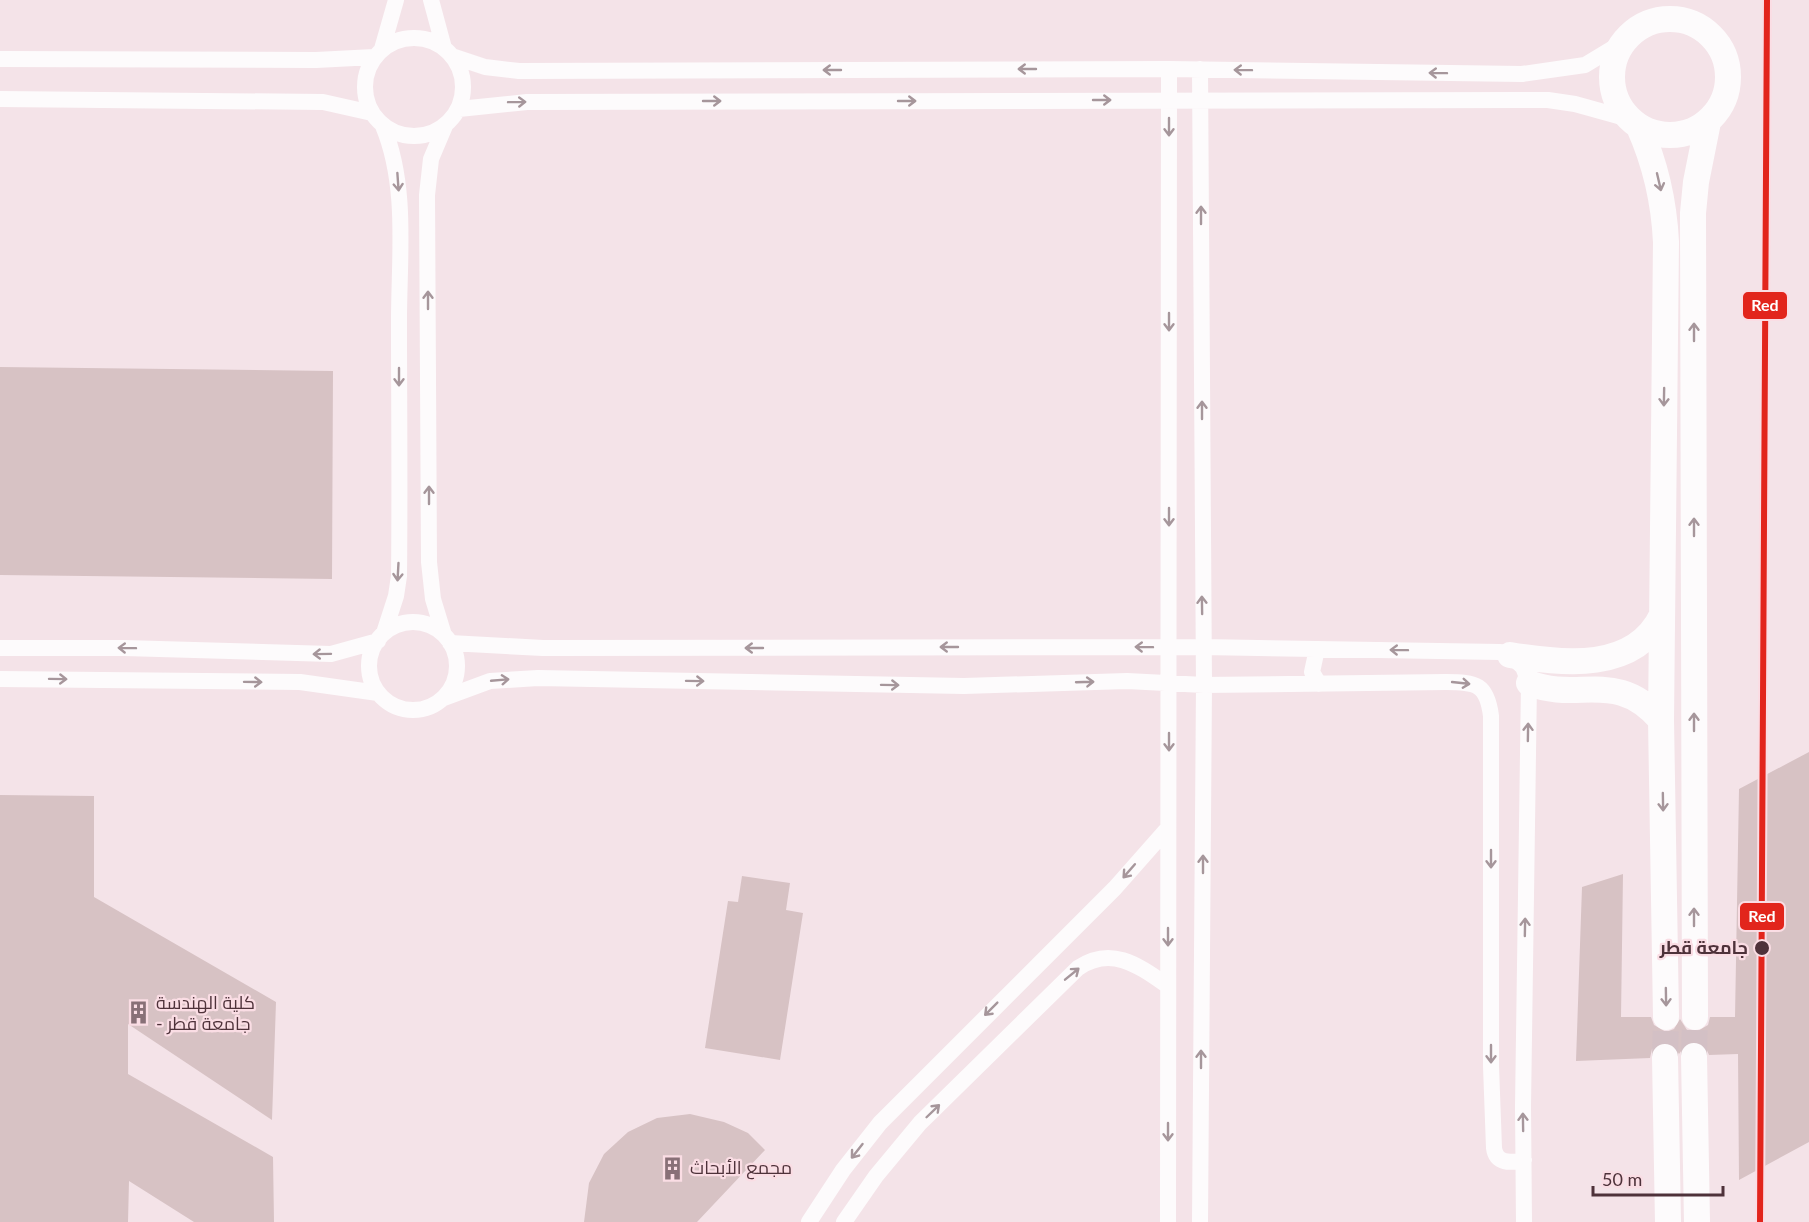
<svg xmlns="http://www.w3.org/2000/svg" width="1809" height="1222" viewBox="0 0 1809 1222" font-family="Lato,Cairo,sans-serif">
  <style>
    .building { fill: #d7c2c4 }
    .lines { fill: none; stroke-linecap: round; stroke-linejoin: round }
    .primary-tunnel { stroke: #d3c0c5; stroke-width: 26; stroke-dasharray: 26 13; stroke-linecap: butt }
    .street { stroke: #fdfbfc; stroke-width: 16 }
    .primary { stroke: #fdfbfc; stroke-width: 26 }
    .metro-1-casing { stroke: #fadde4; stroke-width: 10 }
    .metro-1 { stroke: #e2251c; stroke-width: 6 }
    .oneway { stroke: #a6969b }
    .stop-dot { fill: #4e323a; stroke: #fadde4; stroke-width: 2 }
    .labels { text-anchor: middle; stroke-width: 4.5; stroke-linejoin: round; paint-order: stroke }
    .stop-label { font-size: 18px; font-weight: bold; fill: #4e323a; stroke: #fadde4; text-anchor: end }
    .poi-label { font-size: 18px; fill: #4e323a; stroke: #fadde4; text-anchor: start }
    .line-badge { stroke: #fadde4; stroke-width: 2 }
    .badge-label { font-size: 16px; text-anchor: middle; font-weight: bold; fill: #fff }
  </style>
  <rect width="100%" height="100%" fill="#f4e3e8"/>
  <!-- building -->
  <path class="building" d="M0,367l333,4 -1,208 -332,-4z
    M1809,752v390l-70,38 -1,-126 -29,1 -3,-7 -12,-7 -8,3 -7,10 -6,-10 -9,-2 -12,7 -2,9 -74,3 6,-174 41,-13 -2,143h30l3,8 12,7 8,-3 6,-10 7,11 9,2 12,-7 2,-8h25l4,-228z
    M0,795l94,1v101l182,105 -4,118 -144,-96v50l145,83 1,65h-80l-65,-41 -1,41h-128z
    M742,876l48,7 -4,27 17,3 -23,147 -75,-12 23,-147 10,1z
    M690,1114l34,8 24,11 17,17 -68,72h-113l5,-39 15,-29 24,-22 29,-14z"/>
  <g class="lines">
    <!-- primary-tunnel -->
    <path class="primary-tunnel" d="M1694,1056l1,-39
      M1665,1057l1,-40"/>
    <!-- street -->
    <path class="street" d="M431,0l13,48
      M365 87a49 49 0 1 1 98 0a49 49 0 1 1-98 0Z
      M382,49l14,-49
      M452,56l33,11 34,4 650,-2 353,5 63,-9 38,-23
      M0,59l316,1 58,-3
      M0,99l323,3 49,11
      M459,109l68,-7 1021,-2 27,4 54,15
      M383,126c25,60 16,131 16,194 0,85 1,171 0,256l-3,20 -12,37
      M369 666a44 44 0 1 1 88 0a44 44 0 1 1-88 0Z
      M444,635l-11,-36 -4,-37 -2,-367 4,-36 14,-33
      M450,643l93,5 660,-1 297,5 10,3 13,12 6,16 -6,424 1,115
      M0,648h124l207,6 47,-13
      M1317,649l-5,23 7,12
      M0,679l300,3 78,11
      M444,698l46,-17 48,-3 426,8 163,-5 77,4 242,-3c30,0 41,2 45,34v350l3,82c2,16 16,15 30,12
      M809,1222l34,-52 37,-47 235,-235 53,-60
      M844,1222l32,-46 44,-53 158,-155c34,-23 61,-2 90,18
      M1168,1222l1,-1153
      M1200,1222l4,-537 -4,-616"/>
    <!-- primary -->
    <path class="primary" d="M1612 77a58 58 0 1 1 116 0a58 58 0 1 1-116 0Z
      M1639,127c17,38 25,74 27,115l-5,478 5,297
      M1510,655c53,9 125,17 152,-40
      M1529,683c50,20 87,-15 132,37
      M1695,1017l-2,-804 3,-31 12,-60
      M1694,1056l3,166
      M1665,1057l3,165"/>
    <defs>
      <path id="metro-1" d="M1760,1222l7,-1222"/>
    </defs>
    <!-- metro-1 casing -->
    <use href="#metro-1" class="metro-1-casing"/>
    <!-- metro-1 -->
    <use href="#metro-1" class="metro-1"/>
  </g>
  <!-- one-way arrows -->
  <defs><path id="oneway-shaft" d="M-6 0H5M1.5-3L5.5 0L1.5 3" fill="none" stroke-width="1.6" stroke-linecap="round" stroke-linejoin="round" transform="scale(1.5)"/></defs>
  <g class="oneway">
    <use href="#oneway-shaft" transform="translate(1027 69) rotate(180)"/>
    <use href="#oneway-shaft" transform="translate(832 70) rotate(180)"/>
    <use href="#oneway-shaft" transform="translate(1243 70) rotate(-179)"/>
    <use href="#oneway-shaft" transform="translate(1438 73) rotate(-179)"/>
    <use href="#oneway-shaft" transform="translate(1102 100)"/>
    <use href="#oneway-shaft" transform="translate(712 101)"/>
    <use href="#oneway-shaft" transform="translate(907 101)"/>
    <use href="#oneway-shaft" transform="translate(517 102) rotate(-1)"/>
    <use href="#oneway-shaft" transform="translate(1169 127) rotate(90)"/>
    <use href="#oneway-shaft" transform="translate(398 182) rotate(86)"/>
    <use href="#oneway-shaft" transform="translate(1659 182) rotate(77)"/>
    <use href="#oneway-shaft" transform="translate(1201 215) rotate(-90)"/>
    <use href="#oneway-shaft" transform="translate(428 300) rotate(-90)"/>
    <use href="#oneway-shaft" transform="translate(1169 322) rotate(90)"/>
    <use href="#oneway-shaft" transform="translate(1694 332) rotate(-90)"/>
    <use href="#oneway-shaft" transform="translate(399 377) rotate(90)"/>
    <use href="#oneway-shaft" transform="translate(1664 397) rotate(91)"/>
    <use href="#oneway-shaft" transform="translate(1202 410) rotate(-90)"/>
    <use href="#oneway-shaft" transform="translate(429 495) rotate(-90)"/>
    <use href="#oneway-shaft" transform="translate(1169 517) rotate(90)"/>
    <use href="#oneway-shaft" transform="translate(1694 527) rotate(-90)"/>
    <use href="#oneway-shaft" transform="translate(398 572) rotate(93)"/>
    <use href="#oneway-shaft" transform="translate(1202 605) rotate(-91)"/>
    <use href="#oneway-shaft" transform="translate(949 647) rotate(180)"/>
    <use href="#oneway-shaft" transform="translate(1144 647) rotate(-179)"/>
    <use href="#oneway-shaft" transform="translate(127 648) rotate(-179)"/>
    <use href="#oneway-shaft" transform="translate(754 648) rotate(180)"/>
    <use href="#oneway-shaft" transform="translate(1399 650) rotate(-179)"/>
    <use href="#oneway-shaft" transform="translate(322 654) rotate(179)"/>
    <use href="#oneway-shaft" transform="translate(58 679) rotate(1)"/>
    <use href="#oneway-shaft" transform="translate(500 680) rotate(-5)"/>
    <use href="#oneway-shaft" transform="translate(695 681) rotate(1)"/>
    <use href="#oneway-shaft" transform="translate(253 682) rotate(1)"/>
    <use href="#oneway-shaft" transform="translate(1085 682) rotate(-2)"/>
    <use href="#oneway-shaft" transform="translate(1461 683) rotate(6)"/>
    <use href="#oneway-shaft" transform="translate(890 685) rotate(1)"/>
    <use href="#oneway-shaft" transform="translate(1694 722) rotate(-90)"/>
    <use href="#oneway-shaft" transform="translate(1528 732) rotate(-89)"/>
    <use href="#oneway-shaft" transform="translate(1169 742) rotate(90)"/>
    <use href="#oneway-shaft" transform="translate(1663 802) rotate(89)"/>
    <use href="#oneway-shaft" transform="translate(1491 859) rotate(90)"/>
    <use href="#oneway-shaft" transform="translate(1203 864) rotate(-90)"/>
    <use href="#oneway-shaft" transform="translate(1129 871) rotate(131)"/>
    <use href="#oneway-shaft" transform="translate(1694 917) rotate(-90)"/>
    <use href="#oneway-shaft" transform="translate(1525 927) rotate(-89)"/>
    <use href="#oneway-shaft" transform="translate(1168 937) rotate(90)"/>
    <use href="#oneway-shaft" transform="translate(1072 974) rotate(-39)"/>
    <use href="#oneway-shaft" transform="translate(1666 997) rotate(89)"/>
    <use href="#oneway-shaft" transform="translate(991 1009) rotate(135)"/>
    <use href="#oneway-shaft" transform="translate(1491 1054) rotate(90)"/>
    <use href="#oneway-shaft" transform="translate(1201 1059) rotate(-90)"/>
    <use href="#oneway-shaft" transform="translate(933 1111) rotate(-44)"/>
    <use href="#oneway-shaft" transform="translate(1523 1122) rotate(-91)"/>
    <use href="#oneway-shaft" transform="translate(1168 1132) rotate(90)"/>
    <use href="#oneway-shaft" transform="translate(857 1151) rotate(128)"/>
  </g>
  <!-- icons -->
  <defs>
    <symbol id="building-bare" viewBox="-9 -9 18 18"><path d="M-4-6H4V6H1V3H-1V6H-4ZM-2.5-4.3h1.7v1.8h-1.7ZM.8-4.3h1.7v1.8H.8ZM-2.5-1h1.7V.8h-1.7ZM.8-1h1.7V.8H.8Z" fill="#887077" stroke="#fadde4" stroke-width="2.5" paint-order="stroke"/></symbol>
  </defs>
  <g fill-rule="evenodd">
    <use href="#building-bare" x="122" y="996" width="33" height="33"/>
    <use href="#building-bare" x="656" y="1152" width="33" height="33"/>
  </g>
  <!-- markers -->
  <circle class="stop-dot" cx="1762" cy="948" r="8"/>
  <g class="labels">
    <!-- stop labels -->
    <g class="stop-label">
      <text x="1748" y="954">جامعة قطر</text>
    </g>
    <!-- poi labels -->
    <g class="poi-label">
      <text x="156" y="1009">كلية الهندسة<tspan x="156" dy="21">- جامعة قطر</tspan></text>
      <text x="690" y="1174">مجمع الأبحاث</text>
    </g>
  </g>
  <g class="line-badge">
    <rect x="1742" y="291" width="46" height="29" rx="6" fill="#e2251c"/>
    <rect x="1739" y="902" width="46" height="29" rx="6" fill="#e2251c"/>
  </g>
  <g class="badge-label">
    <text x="1765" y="311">Red</text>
    <text x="1762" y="922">Red</text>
  </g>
  <!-- scale -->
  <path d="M1593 1186v9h130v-9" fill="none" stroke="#4e323a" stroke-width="3"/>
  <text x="1602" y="1186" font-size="18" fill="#4e323a" stroke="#fadde4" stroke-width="4.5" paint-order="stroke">50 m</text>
</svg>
